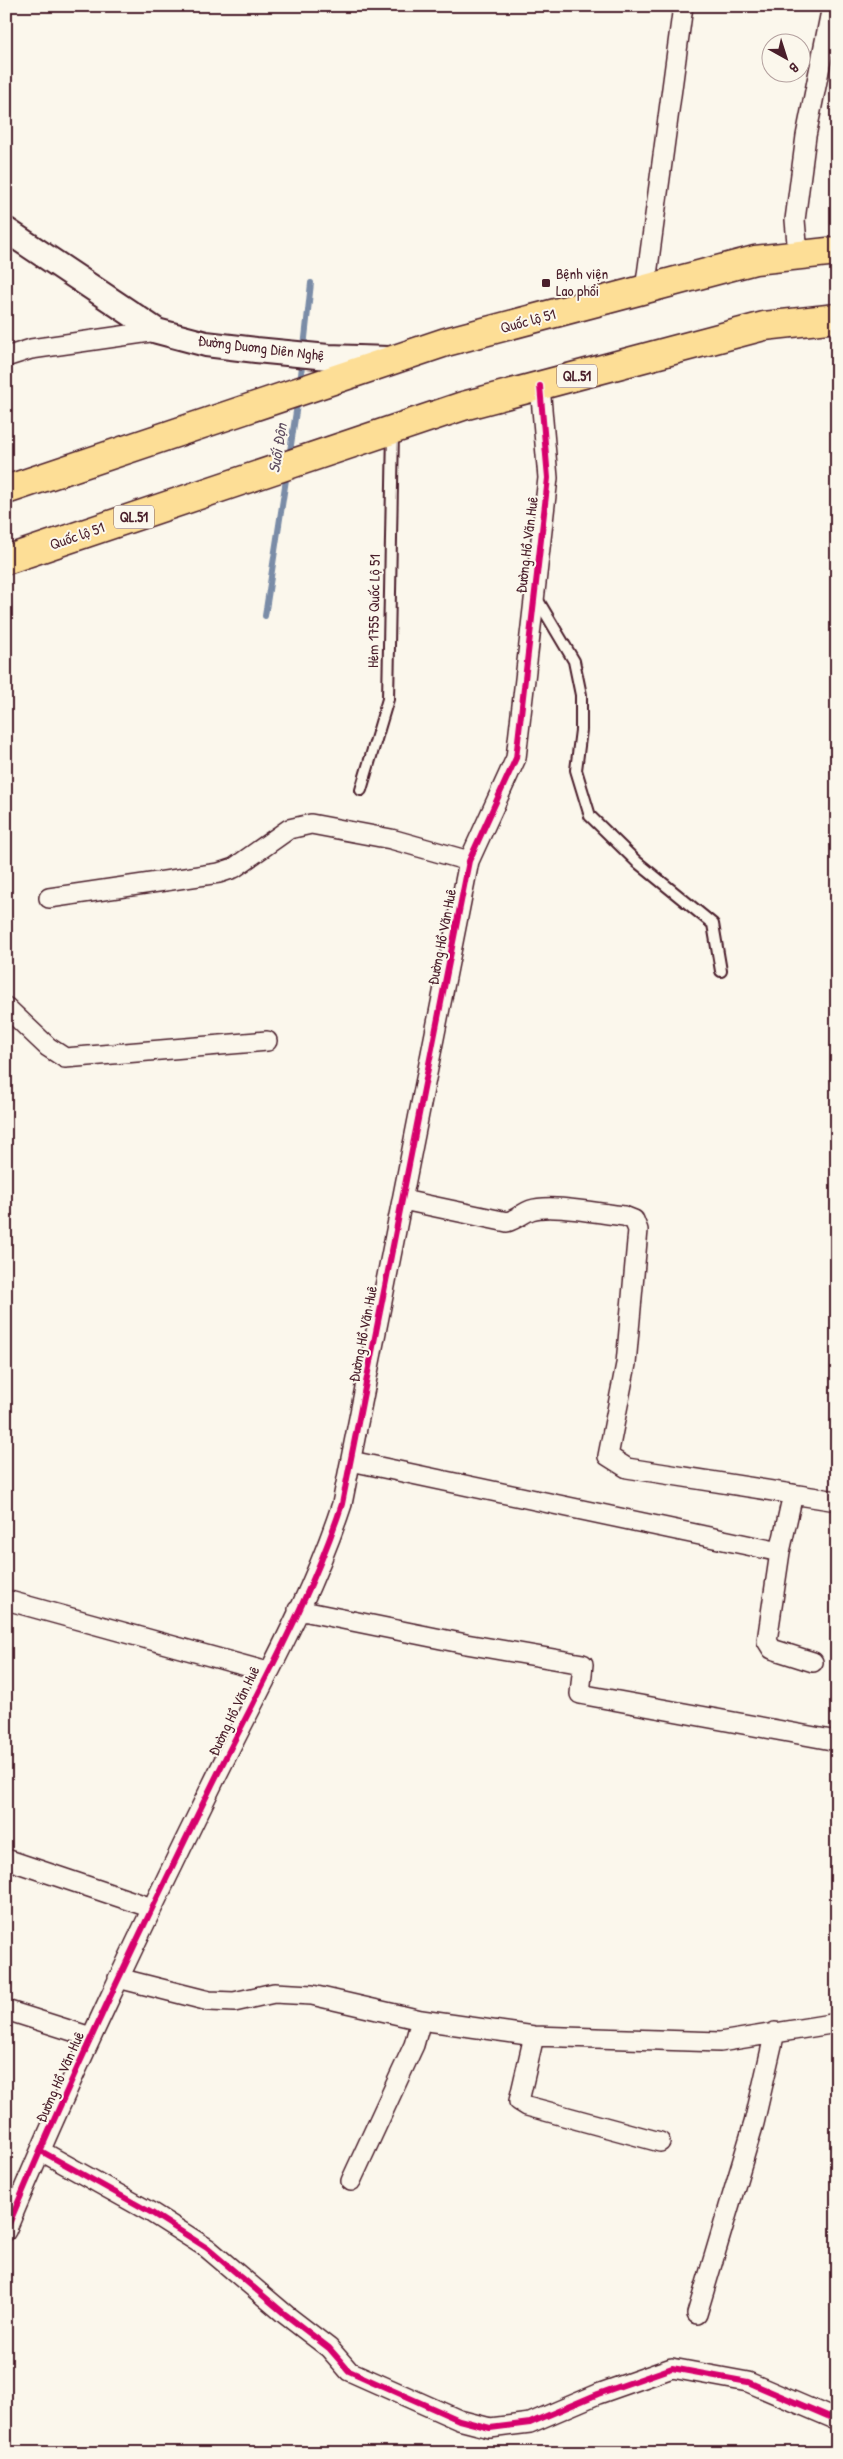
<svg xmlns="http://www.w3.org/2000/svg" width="843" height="2459" viewBox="0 0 843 2459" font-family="'Patrick Hand',sans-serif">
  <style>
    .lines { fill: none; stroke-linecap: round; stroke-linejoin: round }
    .stream { stroke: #7a8ca7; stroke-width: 6 }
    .service-casing { stroke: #4a1f2b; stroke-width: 14 }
    .minor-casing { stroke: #4a1f2b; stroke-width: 22 }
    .tertiary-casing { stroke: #4a1f2b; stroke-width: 28 }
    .trunk-casing { stroke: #4a1f2b; stroke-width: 31 }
    .service { stroke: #fbf7ec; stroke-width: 10 }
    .minor { stroke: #fbf7ec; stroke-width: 19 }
    .tertiary { stroke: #fbf7ec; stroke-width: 24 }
    .trunk { stroke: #fdde96; stroke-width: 28 }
    .cycleway-casing { stroke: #fbf7ec; stroke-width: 9 }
    .cycleway { stroke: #d6006c; stroke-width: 6 }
    .poi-dot { fill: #4a1f2b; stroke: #fbf7ec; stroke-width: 2 }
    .labels { text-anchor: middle; stroke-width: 4; stroke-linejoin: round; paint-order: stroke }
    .shield { fill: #fbf7ec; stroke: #7f6065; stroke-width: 1 }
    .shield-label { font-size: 14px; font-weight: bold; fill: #4a1f2b }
    .poi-label { font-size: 15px; fill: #4a1f2b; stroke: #fbf7ec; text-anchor: start }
    .street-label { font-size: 15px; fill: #4a1f2b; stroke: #fbf7ec }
    .water-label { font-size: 16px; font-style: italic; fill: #5e4c5f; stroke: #fbf7ec }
  </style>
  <rect width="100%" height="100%" fill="#fbf7ec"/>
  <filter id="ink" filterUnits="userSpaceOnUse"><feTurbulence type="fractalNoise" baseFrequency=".02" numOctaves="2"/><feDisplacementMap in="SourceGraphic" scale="10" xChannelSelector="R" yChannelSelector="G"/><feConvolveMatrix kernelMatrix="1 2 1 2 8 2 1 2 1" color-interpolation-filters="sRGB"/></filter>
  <g filter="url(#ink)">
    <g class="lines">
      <!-- stream -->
      <path class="stream" d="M300,384l11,-101
        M289,458l9,-60
        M265,616l22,-143"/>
      <defs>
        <path id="service" d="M536,597l38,64 7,34v35l-5,40 14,46 47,46 76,62 8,47
          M361,790l27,-91 5,-268"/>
        <path id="minor" d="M798,255l-3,-35 11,-84 26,-130
          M645,290l38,-284
          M6,357l25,-8 126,-18
          M49,898l170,-25 15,-5 55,-39 22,-5 80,15 78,22
          M6,1007l42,40 17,11 202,-17
          M403,1200l104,22c10,-3 16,-9 24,-12 20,-7 70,4 93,6l10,4 4,10 -12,134 -18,92 19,12 210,33
          M351,1461l429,91
          M793,1494l-13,58 -13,89 5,8 41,13
          M6,1600l262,72
          M298,1610l168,34 117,20 -3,30 257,47
          M6,1859l146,49
          M118,1978l91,23 25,1 40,-9 38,2 109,25 113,16 186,6 117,-19
          M6,2010l85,27
          M534,2036l-15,65 8,5 133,36
          M41,2151l111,62 55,35 79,67 43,33 20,23 110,49 31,8 40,-5 68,-29 74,-26 76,14 89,38
          M351,2181l63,-136 7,-25
          M6,2231c63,-151 134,-299 206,-446 45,-92 98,-183 130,-281l127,-643 47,-103 32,-280 -8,-92
          M697,2314l57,-191 21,-91"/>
        <path id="tertiary" d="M6,230l151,101 49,13 50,6 72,7 61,2"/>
        <path id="trunk" d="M6,490l440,-148 309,-82 82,-9
          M6,560l457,-154 301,-80 73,-8"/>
      </defs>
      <!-- service casing -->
      <use href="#service" class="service-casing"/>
      <!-- minor casing -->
      <use href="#minor" class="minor-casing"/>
      <!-- tertiary casing -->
      <use href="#tertiary" class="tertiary-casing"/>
      <!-- trunk casing -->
      <use href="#trunk" class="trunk-casing"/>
      <!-- service -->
      <use href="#service" class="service"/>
      <!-- minor -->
      <use href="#minor" class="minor"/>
      <!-- tertiary -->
      <use href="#tertiary" class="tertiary"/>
      <!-- trunk -->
      <use href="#trunk" class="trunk"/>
      <defs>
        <path id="cycleway" d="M41,2151l111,62 55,35 79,67 43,33 20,23 110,49 31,8 40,-5 68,-29 74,-26 76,14 89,38
          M6,2231c63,-151 134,-299 206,-446 45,-92 98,-183 130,-281l127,-643 47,-103 32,-280 -8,-92"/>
      </defs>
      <!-- cycleway casing -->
      <use href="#cycleway" class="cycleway-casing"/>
      <!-- cycleway -->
      <use href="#cycleway" class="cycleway"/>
    </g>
  </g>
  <!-- markers -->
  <rect class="poi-dot" x="541" y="278" width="10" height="10" rx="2.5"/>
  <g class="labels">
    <!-- shield labels -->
    <g class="shield">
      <rect x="557" y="364.5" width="40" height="23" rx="4"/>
      <rect x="114" y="505.5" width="40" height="23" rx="4"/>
    </g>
    <g class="shield-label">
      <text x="577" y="381">QL.51</text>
      <text x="134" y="522">QL.51</text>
    </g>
    <!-- poi labels -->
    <g class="poi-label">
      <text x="556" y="279">Bệnh viện<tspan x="556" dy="17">Lao phổi</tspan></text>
    </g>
    <!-- street labels -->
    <g class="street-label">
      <text transform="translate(528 321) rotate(-15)" y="5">Quốc lộ 51</text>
      <text transform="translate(261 348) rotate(7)" y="5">Đường Duơng Diên Nghệ</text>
      <text transform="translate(77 536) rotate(-19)" y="5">Quốc lộ 51</text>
      <text transform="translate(527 545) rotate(-83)" y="5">Đường Hồ Văn Huê</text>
      <text transform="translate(374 611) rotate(-89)" y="5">Hẻm 1755 Quốc Lộ 51</text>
      <text transform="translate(442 937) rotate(-79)" y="5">Đường Hồ Văn Huê</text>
      <text transform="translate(363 1334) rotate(-79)" y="5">Đường Hồ Văn Huê</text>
      <text transform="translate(234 1711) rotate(-64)" y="5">Đường Hồ Văn Huê</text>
      <text transform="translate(60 2077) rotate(-66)" y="5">Đường Hồ Văn Huê</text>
    </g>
    <!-- water labels -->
    <g class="water-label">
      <text transform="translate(277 448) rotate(-81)" y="6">Suối Độn</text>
    </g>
  </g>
  <!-- margin -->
  <rect width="843" height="2459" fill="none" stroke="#fbf7ec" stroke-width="25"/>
  <rect x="12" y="12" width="818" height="2434" fill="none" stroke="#4a1f2b" stroke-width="2" filter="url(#ink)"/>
  <!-- north arrow -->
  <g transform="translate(786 58) rotate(141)"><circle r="24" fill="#fbf7ec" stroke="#b4a19f"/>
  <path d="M0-4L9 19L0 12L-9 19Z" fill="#4a1f2b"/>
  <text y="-8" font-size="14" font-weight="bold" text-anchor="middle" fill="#4a1f2b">B</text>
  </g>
</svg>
